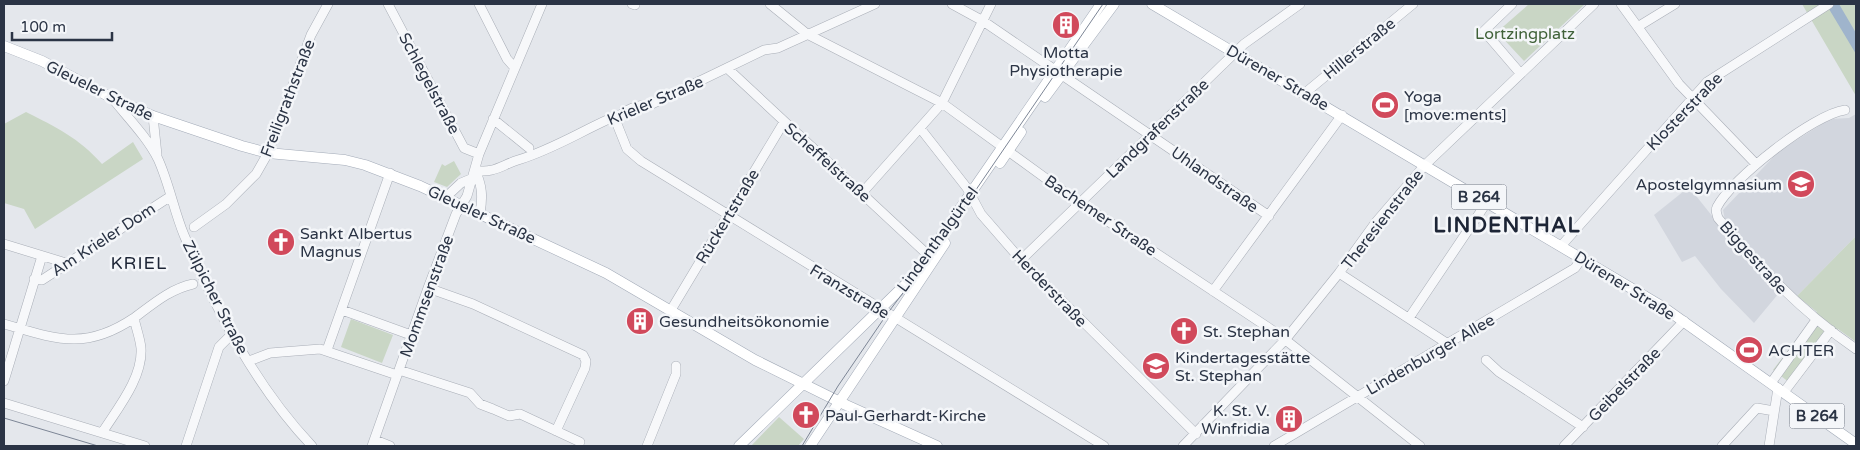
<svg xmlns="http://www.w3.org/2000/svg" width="1860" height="450" viewBox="0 0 1860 450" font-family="'Varela Round',sans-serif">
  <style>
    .built { fill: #d2d6de }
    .green { fill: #c9d6c5 }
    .water { fill: #9fb4cc }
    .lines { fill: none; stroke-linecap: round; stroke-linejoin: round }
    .minor-casing { stroke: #a9aeb7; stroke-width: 10 }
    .major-casing { stroke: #a3abb8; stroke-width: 11 }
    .minor { stroke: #f7f8fa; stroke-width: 9 }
    .major { stroke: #fff; stroke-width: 10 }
    .tram { stroke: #7d8696; stroke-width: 1 }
    .labels { text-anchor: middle; stroke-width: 5; stroke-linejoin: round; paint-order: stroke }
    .shield { fill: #f4f6f9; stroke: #676e7b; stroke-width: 1 }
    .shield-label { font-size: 15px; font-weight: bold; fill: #2b3445 }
    .park-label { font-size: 16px; fill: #3f6138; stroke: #f4f6f9 }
    .street-label { font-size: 16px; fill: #2b3445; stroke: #f4f6f9 }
    .poi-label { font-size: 16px; fill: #2b3445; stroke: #f4f6f9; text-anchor: start }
    .neighbourhood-label { font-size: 18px; letter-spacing: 1px; fill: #1d2536; stroke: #f4f6f9 }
    .district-label { font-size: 21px; font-weight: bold; letter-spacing: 1px; fill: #1d2536; stroke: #f4f6f9 }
  </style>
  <rect width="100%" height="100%" fill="#e4e7ec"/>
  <!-- built -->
  <path class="built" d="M1856,114v122l-59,60 -41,-39 -31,-37 -2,-10 56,-59 51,-32 19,-1z
    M1689,187l63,79 27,27 -25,30 -33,-34 -26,-33 -13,6 -28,-47z"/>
  <!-- green -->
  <path class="green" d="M1529,4h56l-61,57 -27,-29z
    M1802,4h54v92z
    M26,112c30,15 53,26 76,52l31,-22 10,17 -108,70 -11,-20 -20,-6v-79z
    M454,161l7,13 -14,13 -13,-5 8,-18 3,2z
    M1856,236v106l-18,-13 -44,57 -21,-16 44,-58 -20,-16z
    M351,319l42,16 -11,28 -41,-16z
    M779,417l25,22 -6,7h-47z"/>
  <!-- water -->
  <path class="water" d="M1826,4h13l17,29v21z"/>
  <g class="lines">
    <defs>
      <path id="minor" d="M388,4l76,144 15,6
        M479,4l28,55 8,9
        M632,4l3,1
        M770,4l37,30 135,69 128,93 208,138 142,112
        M952,4l31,17 72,49
        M1512,4l-28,27 36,42
        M1621,4l58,80 77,80
        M1639,26l36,-22
        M727,68l201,187
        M1062,75l207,141
        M1305,93l108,-89
        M112,98c16,20 35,39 46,61 11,24 16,52 26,76 32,75 72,152 128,211
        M1845,110c-31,4 -114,69 -128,97 -2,4 0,7 1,11 41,50 85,95 138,131
        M153,116l4,39
        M493,119l36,29
        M615,119l12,30 14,12 463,285
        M920,128l47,60 14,26 40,46 175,174
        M475,170c18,4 27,-5 43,-10 33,-10 60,-27 91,-41h6c10,-8 21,-15 35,-14l114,-55 14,-2 97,-44
        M475,170c7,15 8,26 5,43
        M862,193l80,-90 49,-99
        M446,197l15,-14 12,-5
        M194,227l32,-23 30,-30 12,-21 43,-118 17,-31
        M4,244l62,19
        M1561,246l146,-164 122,-78
        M1021,260l223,-216 56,-40
        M1339,273l109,71
        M34,279l8,1 129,-84
        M428,288l45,16 110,51 3,6 -1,7 -29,63
        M1213,291l129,-176
        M342,310l69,25
        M671,310l113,-188
        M1409,318l78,-116
        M4,324c52,15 81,27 130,-6 19,-14 36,-29 59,-34
        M327,350l63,-177
        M1486,360l13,12 84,55
        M249,361l21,-8 50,-4 77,26
        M399,370l71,23 10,11 13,5 16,7 11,-2 60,28
        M4,381l38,-125
        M1771,383l45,-63
        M1784,392l47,-62
        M4,403l141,43
        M102,433c15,-24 41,-55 39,-85 -1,-10 -5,-20 -7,-30
        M375,440l15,6
        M186,446l33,-99 13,-13
        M372,446l56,-158 28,-74 11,-18 12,-42 63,-150
        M647,446l29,-72v-8
        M1183,446l102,-106 54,-67 37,-51 49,-57 169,-161
        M1274,446l301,-178 7,-10
        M1564,446l120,-125
        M1722,446l35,-38 17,3
        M1769,446l9,-58"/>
      <path id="major" d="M1152,4l511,303 193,137
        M4,46l38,15 70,37 41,18 89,30 26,7 77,7 20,5 55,21 186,87 149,87 91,45 91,41
        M1045,97l69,-93
        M1000,163l21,-31
        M739,446l174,-169 188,-273
        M810,446l135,-203"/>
    </defs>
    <!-- minor casing -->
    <use href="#minor" class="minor-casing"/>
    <!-- major casing -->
    <use href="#major" class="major-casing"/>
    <!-- minor -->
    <use href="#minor" class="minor"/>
    <!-- major -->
    <use href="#major" class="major"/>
    <!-- tram -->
    <path class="tram" d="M4,418l94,28
      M802,446l36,-60 49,-72 43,-57 173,-253"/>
  </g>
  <!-- icons -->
  <defs>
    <symbol id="building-disc" viewBox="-11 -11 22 22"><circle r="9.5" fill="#d1495b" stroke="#f4f6f9"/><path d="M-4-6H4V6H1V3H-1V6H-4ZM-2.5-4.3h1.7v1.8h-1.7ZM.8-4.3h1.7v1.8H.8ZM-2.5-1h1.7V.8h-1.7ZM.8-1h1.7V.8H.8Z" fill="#fff"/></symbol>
    <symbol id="stadium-disc" viewBox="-11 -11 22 22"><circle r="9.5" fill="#d1495b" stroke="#f4f6f9"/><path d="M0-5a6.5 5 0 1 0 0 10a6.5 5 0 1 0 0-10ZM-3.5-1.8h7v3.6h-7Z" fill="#fff"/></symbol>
    <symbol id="school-disc" viewBox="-11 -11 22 22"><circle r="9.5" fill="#d1495b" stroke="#f4f6f9"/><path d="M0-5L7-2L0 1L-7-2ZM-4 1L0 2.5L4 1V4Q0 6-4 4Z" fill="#fff"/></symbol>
    <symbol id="church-disc" viewBox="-11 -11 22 22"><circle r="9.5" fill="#d1495b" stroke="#f4f6f9"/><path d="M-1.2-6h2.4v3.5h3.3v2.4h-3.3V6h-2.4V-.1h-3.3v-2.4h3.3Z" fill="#fff"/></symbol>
  </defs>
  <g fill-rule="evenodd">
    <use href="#building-disc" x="1050" y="9" width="32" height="32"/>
    <use href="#stadium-disc" x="1369" y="89" width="32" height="32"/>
    <use href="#school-disc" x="1785" y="168" width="32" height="32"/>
    <use href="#church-disc" x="265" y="226" width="32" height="32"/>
    <use href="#building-disc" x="624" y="305" width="32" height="32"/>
    <use href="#church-disc" x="1168" y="315" width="32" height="32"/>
    <use href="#stadium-disc" x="1733" y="334" width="32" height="32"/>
    <use href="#school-disc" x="1140" y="350" width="32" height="32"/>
    <use href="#church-disc" x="790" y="399" width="32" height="32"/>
    <use href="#building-disc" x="1273" y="403" width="32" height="32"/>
  </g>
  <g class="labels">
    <!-- shield labels -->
    <g class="shield">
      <rect x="1451.5" y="184.5" width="55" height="25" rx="4"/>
      <rect x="1789.5" y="403.5" width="55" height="25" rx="4"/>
    </g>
    <g class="shield-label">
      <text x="1479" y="202">B 264</text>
      <text x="1817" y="421">B 264</text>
    </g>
    <!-- park labels -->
    <g class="park-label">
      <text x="1525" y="39">Lortzingplatz</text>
    </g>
    <!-- street labels -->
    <g class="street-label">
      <text transform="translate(1359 48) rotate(-39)" y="6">Hillerstraße</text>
      <text transform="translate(1278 77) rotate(30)" y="6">Dürener Straße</text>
      <text transform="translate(430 83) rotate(62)" y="6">Schlegelstraße</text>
      <text transform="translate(100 90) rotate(26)" y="6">Gleueler Straße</text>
      <text transform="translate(287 98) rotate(-69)" y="6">Freiligrathstraße</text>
      <text transform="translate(655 100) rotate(-23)" y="6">Krieler Straße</text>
      <text transform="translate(1684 111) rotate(-46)" y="6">Klosterstraße</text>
      <text transform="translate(1157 128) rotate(-44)" y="6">Landgrafenstraße</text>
      <text transform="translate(828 162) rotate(42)" y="6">Scheffelstraße</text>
      <text transform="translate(1215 179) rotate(35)" y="6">Uhlandstraße</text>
      <text transform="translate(482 214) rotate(25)" y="6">Gleueler Straße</text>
      <text transform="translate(1101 215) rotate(34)" y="6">Bachemer Straße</text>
      <text transform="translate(727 216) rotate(-59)" y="6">Rückertstraße</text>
      <text transform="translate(1382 219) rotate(-52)" y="6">Theresienstraße</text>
      <text transform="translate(103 239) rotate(-33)" y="6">Am Krieler Dom</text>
      <text transform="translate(937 239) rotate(-54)" y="6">Lindenthalgürtel</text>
      <text transform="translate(1754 257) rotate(48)" y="6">Biggestraße</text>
      <text transform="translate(1625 285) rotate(32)" y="6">Dürener Straße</text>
      <text transform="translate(1050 288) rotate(46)" y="6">Herderstraße</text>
      <text transform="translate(850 291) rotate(31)" y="6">Franzstraße</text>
      <text transform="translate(426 296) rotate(-70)" y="6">Mommsenstraße</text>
      <text transform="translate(216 297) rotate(63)" y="6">Zülpicher Straße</text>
      <text transform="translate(1430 354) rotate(-30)" y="6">Lindenburger Allee</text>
      <text transform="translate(1624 384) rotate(-46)" y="6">Geibelstraße</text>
    </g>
    <!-- poi labels -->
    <g class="poi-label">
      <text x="1066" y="58" text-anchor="middle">Motta<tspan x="1066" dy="18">Physiotherapie</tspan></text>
      <text x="1404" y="102">Yoga<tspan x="1404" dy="18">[move:ments]</tspan></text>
      <text x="1782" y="190" text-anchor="end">Apostelgymnasium</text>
      <text x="300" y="239">Sankt Albertus<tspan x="300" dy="18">Magnus</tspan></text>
      <text x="659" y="327">Gesundheitsökonomie</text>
      <text x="1203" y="337">St. Stephan</text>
      <text x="1768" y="356">ACHTER</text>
      <text x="1175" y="363">Kindertagesstätte<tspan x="1175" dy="18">St. Stephan</tspan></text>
      <text x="1270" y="416" text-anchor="end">K. St. V.<tspan x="1270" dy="18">Winfridia</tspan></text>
      <text x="825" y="421">Paul-Gerhardt-Kirche</text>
    </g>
    <!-- neighbourhood labels -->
    <g class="neighbourhood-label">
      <text x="139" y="269">KRIEL</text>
    </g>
    <!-- district labels -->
    <g class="district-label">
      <text x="1507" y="232">LINDENTHAL</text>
    </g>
  </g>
  <!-- border -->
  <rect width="1860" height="450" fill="none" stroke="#2b3445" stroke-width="10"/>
  <!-- scale -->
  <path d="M12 32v8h100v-8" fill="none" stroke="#2b3445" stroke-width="2.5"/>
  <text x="20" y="32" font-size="15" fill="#2b3445" stroke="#f4f6f9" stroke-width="4" paint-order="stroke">100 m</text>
</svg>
